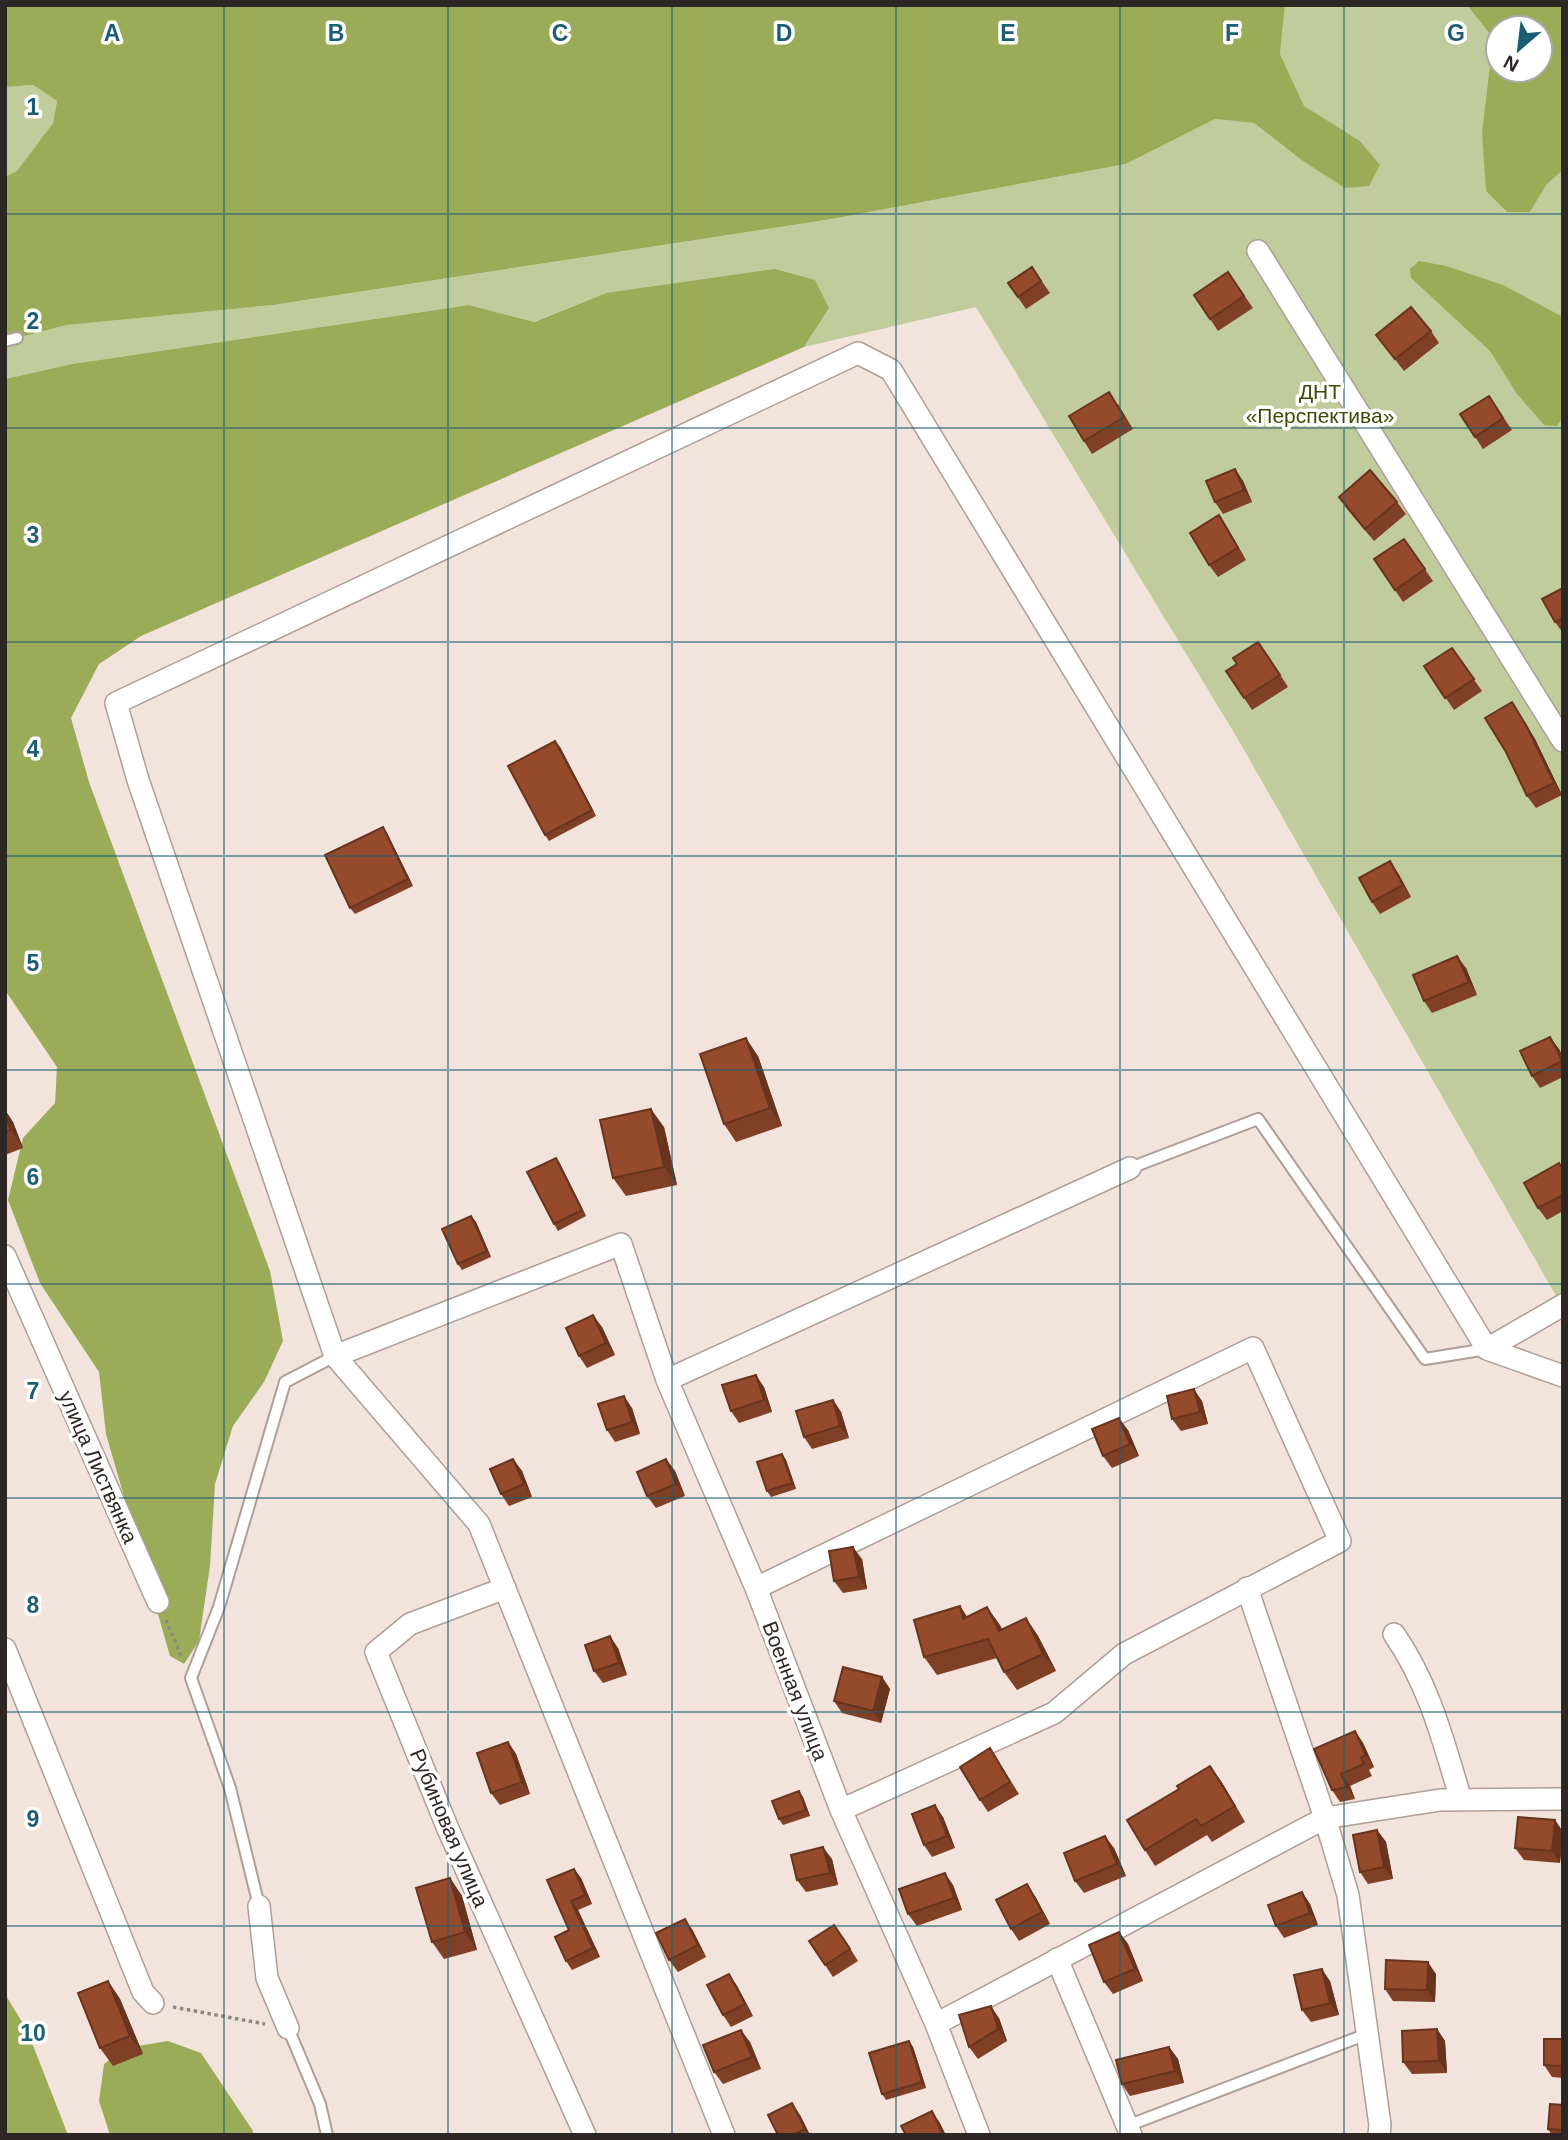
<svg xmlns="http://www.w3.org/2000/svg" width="1568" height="2140" viewBox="0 0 1568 2140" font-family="Helvetica,sans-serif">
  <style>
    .green { fill: #c1cc9c }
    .forest { fill: #9bac59; fill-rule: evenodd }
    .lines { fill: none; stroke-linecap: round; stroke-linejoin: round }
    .lane-casing { stroke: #ad9f98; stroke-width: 14 }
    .street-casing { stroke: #ad9f98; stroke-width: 24 }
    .path { stroke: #908681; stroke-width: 3.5; stroke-dasharray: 3.5 3.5; stroke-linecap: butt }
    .lane { stroke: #fff; stroke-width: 10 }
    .street { stroke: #fff; stroke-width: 21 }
    .wall { fill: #804025 }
    .shaded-wall { fill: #68341e }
    .building { fill: #954b2b; stroke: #68341e; stroke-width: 2 }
    .grid { fill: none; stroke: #1b5e72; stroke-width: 2; stroke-opacity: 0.55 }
    .labels { text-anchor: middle; stroke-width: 7; stroke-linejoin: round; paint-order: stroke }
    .park-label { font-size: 21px; fill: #3f4909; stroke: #fff }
    .street-label { font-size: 21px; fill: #2c2724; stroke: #fff }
    .grid-label { font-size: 23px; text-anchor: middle; font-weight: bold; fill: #1b5e72; stroke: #fff; stroke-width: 7; stroke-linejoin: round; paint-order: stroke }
  </style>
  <rect width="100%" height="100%" fill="#f2e3dc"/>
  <!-- green -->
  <path class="green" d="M1285,5h182l26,33 -11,94 48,80 17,-28 16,-14v1138l-327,-572 -260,-429 -172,40 25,-40 -223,-14 -73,29 -64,-17 -397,59 -67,15v-38l62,-16 206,-20 559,-86 294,-55 89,-45 39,4 32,25 84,6 -10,-13 -56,-34 -24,-53z
    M33,85l24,16 -4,22 -36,49 -12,5v-90z"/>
  <!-- forest -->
  <path class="forest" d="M5,5h1280l-5,49 24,52 56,35 20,24 -11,21 -24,2 -42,-27 -49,-38 -39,-4 -89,45 -294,55 -559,86 -206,20 -62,16v-164l12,-6 36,-48 4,-22 -24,-16 -28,2z
    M1467,5h96v165l-16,14 -17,28h-23l-21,-21 -4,-59 11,-94zM1498,28h42v42h-42z
    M1419,261l27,5 57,19 60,32v100l-6,9 -13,-1 -27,-31 -27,-43 -79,-73 -1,-9z
    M775,269l40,11 14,28 -25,39 -663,289 -42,28 -28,54 18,64 181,489 13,70 -19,41 -31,44 -18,58 -5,82 -11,75 -15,23 -14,-8 -64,-222 -7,-62 -59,-89 -32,-83 15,-62 32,-35 2,-36 -52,-77v-611l67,-15 397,-59 65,17 72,-29z
    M5,1994l22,36 41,105h-63z
    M168,2041l33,12 52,78v4h-143l-11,-34 5,-37 21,-16z"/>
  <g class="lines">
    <defs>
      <path id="lane" d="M5,341l12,-3
        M1130,1168l128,-49 167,240 62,-10
        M259,1906l-29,-118 -39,-110 28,-71 66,-225 50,-26
        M288,2028l32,76 7,31
        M1127,2126l240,-92"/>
      <path id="street" d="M1258,251l305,490
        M5,1256l153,346
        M1487,1349l76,-44
        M335,1356l286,-112 46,136 89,208 85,222 95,214 43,111
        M667,1380l463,-212
        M505,1588l-95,36 -34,28 72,177 137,306
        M756,1588l497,-240 87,193 -216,113 -70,59 -213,97
        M1247,1588l78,230 23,77 32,230 -1,10
        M1394,1634c35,50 50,109 67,166
        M5,1649l138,343 10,11
        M259,1906l8,72 21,50
        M1057,1959l74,176
        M936,2024l389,-206 115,-18 123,-1
        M724,2135l-245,-611 -144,-168 -197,-576 -22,-77 742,-350 33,17 596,979 76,27"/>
    </defs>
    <!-- lane casing -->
    <use href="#lane" class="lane-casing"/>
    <!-- street casing -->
    <use href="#street" class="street-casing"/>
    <!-- path -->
    <path class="path" d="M166,1620l16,38
      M173,2007l92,17"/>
    <!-- lane -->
    <use href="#lane" class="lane"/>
    <!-- street -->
    <use href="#street" class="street"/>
  </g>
  <!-- wall -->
  <path class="wall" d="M1032,267l18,26 -24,16 -18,-26z
    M1228,272l25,36 -35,23 -24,-36z
    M1431,331l8,12 -35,28 -28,-36z
    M1489,396l23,34 -29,19 -23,-35z
    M1118,404l15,25 -41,25 -8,-13z
    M1235,469l8,12 9,21 -29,12 -8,-12z
    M1339,497l58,5 9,12 -32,27 -27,-32z
    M1219,515l27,45 -28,17 -9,-12z
    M1404,539l29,42 -30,21 -29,-43z
    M1563,588v45l-8,-11z
    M1452,648l30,43 -28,19 -30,-44z
    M1267,654l21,33 -36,23 -8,-12z
    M1520,714l15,25 27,56 -26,13 -9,-12z
    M560,747l36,69 -47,25 -4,-6z
    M383,827l4,6 26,53 -58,28 -5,-6z
    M1398,873l13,24 -31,17 -8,-12z
    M1466,968l11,27 -45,18 -8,-12z
    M1550,1037l9,12 4,8v20l-23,11 -8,-12z
    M758,1056l24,70 -46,16 -12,-18z
    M5,1110l8,12 10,26 -18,7z
    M664,1127l13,58 -51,11 -13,-18z
    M556,1158l4,6 26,52 -28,15 -4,-7z
    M1559,1163l4,5v43l-16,9 -9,-12z
    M471,1216l5,6 15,35 -29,13 -4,-6z
    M602,1327l13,28 -28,13 -8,-12z
    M764,1387l8,25 -33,11 -8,-12z
    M833,1400l8,12 8,26 -37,11 -8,-12z
    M1202,1401l6,23 -27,7 -9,-12z
    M632,1408l8,26 -25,8 -8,-12z
    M1128,1430l11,26 -27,12 -9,-12z
    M782,1454l4,6 10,29 -25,8 -4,-6z
    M513,1459l9,12 10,26 -23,9 -8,-12z
    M666,1459l9,12 10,25 -29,12 -9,-12z
    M862,1559l5,30 -24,4 -9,-12z
    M960,1606l7,11 20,-10 15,22 24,-11 12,18 18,35 -39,19 -13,-18 -7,-14 -60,17 -13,-18z
    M618,1648l9,27 -24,8 -9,-12z
    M882,1677l8,12 -9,34 -39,-10 -8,-12z
    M1355,1731l8,12 11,24 -5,3 3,6 -22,10 5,13 -15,3 -8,-12z
    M508,1742l8,12 14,40 -30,11 -9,-12z
    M990,1748l29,46 -31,18 -8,-12z
    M1221,1781l24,41 -33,20 -5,-7 -52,31 -10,-16z
    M803,1797l7,19 -27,9 -4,-6z
    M943,1817l12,31 -23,9 -8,-12z
    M1555,1820l8,12 -3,31 -36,-3 -9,-12z
    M1377,1830l9,12 7,37 -25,5 -8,-12z
    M1114,1848l12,28 -42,17 -9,-12z
    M832,1859l6,26 -32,7 -9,-12z
    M574,1869l7,9 11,26 -14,6 22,47 -28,13 -6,-9z
    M450,1878l12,18 15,54 -33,9 -12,-17z
    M953,1885l9,25 -45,16 -9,-12z
    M1302,1892l8,12 8,21 -34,13 -8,-12z
    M1035,1896l15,28 -31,17 -8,-12z
    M685,1919l8,12 13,26 -28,15 -9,-12z
    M1119,1932l9,12 15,37 -30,13 -9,-12z
    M843,1937l15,24 -25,16 -24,-36z
    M729,1974l8,12 16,30 -22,11 -8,-12z
    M1436,1974l-1,28 -42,-1 -8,-12z
    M108,1981l12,18 23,55 -30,12 -13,-18z
    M1330,1981l9,34 -28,7 -9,-12z
    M999,2018l8,23 -29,18 -9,-12z
    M1437,2029l8,12 2,32 -35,1 -9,-12z
    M1563,2039v39l-11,-1 -8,-12z
    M909,2041l4,6 13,41 -40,12 -4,-6z
    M750,2042l11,27 -38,15 -9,-12z
    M1169,2047l9,12 6,24 -54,13 -8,-12z
    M1563,2105v30h-11l-4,-6z
    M800,2115l10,20h-32z"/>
  <!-- shaded-wall -->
  <path class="shaded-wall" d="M1235,469l8,12 9,21 -8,-12z
    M1219,515l8,12 19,33 -8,-12z
    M1512,702l23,37 27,56 -8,-12z
    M555,741l5,6 36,69 -4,-6z
    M383,827l4,6 26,53 -5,-7z
    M1390,861l8,12 13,24 -8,-12z
    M1457,956l9,12 11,27 -8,-13z
    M1550,1037l9,12 4,8v5z
    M746,1038l12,18 24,70 -12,-18z
    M651,1109l13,18 13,58 -13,-18z
    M5,1110l8,12 10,26 -12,-18 -6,-14z
    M556,1158l4,6 26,52 -4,-6z
    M471,1216l5,6 15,35 -4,-6z
    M593,1315l9,12 13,28 -9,-12z
    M756,1375l8,12 8,25 -8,-12z
    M1194,1389l8,12 6,23 -8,-12z
    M624,1396l8,12 8,26 -8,-12z
    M833,1400l8,12 8,26 -9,-12z
    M1119,1418l9,12 11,26 -9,-12z
    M782,1454l4,6 10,29 -4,-6z
    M513,1459l9,12 10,26 -8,-13z
    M666,1459l9,12 10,25 -9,-12z
    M853,1547l9,12 5,30 -8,-12z
    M960,1606l12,18 -9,-5z
    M987,1607l13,18 11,24 -12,-18z
    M1026,1618l12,18 18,35 -13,-17z
    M610,1636l8,12 9,27 -8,-12z
    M882,1677l8,12 -9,34 -8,-12z
    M1355,1731l8,12 11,24 -8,-12z
    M508,1742l8,12 14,40 -8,-12z
    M1210,1766l11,15 24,41z
    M1341,1774l9,12 5,13 -8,-12z
    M799,1791l4,6 7,19 -4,-6z
    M935,1805l8,12 12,31 -8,-12z
    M1555,1820l8,12 -3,31 -8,-12z
    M1377,1830l9,12 7,37 -9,-12z
    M1105,1836l9,12 12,28 -9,-12z
    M823,1847l9,12 6,26 -8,-12z
    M574,1869l7,9 11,26 -7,-9z
    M945,1873l8,12 9,25 -8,-12z
    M450,1878l12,18 15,54 -12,-18z
    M1027,1884l8,12 15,28 -8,-12z
    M1302,1892l8,12 8,21 -8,-12z
    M571,1901l7,9 22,47 -7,-9z
    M685,1919l8,12 13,26 -8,-12z
    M1119,1932l9,12 15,37 -8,-12z
    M1428,1962l8,12 -1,28 -8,-12z
    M1322,1969l8,12 9,34 -9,-12z
    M729,1974l8,12 16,30 -8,-12z
    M108,1981l12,18 23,55 -13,-18z
    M991,2006l8,12 8,23 -9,-12z
    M1437,2029l8,12 2,32 -8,-12z
    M741,2030l9,12 11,27 -9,-12z
    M909,2041l4,6 13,41 -4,-6z
    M1169,2047l9,12 6,24 -9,-12z
    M792,2103l8,12 10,20h-2z
    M932,2111l8,12 6,12h-3z"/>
  <!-- building -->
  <path class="building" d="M1032,267l9,14 -23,16 -10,-14z
    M1228,272l16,24 -34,23 -16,-24z
    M1411,307l20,24 -36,28 -19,-24z
    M1109,392l15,25 -40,24 -15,-25z
    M1489,396l14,22 -28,19 -15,-23z
    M1235,469l9,21 -29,12 -9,-21z
    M1370,470l27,32 -32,27 -26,-32z
    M1219,515l19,33 -29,17 -19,-32z
    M1404,539l21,30 -30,21 -21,-31z
    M1563,588v30l-8,4 -13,-23z
    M1258,642l22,33 -36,23 -18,-27 11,-7 -4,-6z
    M1452,648l22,31 -29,19 -21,-32z
    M1512,702l15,25 27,56 -27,13 -21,-44 -21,-34z
    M555,741l37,69 -47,25 -37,-69z
    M383,827l25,52 -58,29 -25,-53z
    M1390,861l13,24 -31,17 -13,-24z
    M1457,956l12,26 -45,19 -11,-26z
    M1550,1037l12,24 -30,15 -12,-25z
    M746,1038l24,70 -46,16 -24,-70z
    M651,1109l13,58 -51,11 -13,-58z
    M5,1116l6,14 -6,2z
    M556,1158l26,52 -28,14 -27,-52z
    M1559,1163l4,7v25l-25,13 -14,-25z
    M471,1216l16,35 -29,13 -16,-35z
    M593,1315l13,28 -27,13 -13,-28z
    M756,1375l8,25 -33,11 -9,-26z
    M1194,1389l6,23 -28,7 -5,-23z
    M624,1396l8,26 -25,8 -9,-26z
    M833,1400l7,26 -36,11 -8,-26z
    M1119,1418l11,26 -27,12 -11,-27z
    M782,1454l10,29 -25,8 -10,-29z
    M513,1459l11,25 -23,10 -11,-25z
    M666,1459l10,25 -29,12 -10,-24z
    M853,1547l6,30 -25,4 -5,-30z
    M960,1606l3,13 24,-12 12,24 27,-13 17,36 -39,18 -16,-33 -64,18 -10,-37z
    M610,1636l9,27 -25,8 -9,-26z
    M843,1667l39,10 -9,34 -39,-10z
    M1355,1731l11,24 -5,3 3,6 -23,10 6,13 -15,3 -18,-41z
    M508,1742l14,40 -31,11 -14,-40z
    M990,1748l20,34 -30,18 -20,-33z
    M1210,1766l25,40 -34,20 -5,-7 -51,31 -18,-30 52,-31 -2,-3z
    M799,1791l7,19 -27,9 -7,-18z
    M935,1805l12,31 -23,9 -12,-31z
    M1518,1817l37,3 -3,31 -37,-3z
    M1377,1830l7,37 -24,5 -7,-37z
    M1105,1836l12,28 -42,17 -11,-28z
    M823,1847l7,26 -33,7 -6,-25z
    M574,1869l11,26 -14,6 22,47 -27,13 -11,-24 14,-7 -22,-50z
    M945,1873l9,25 -46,16 -9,-25z
    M450,1878l15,54 -33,10 -16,-54z
    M1027,1884l15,28 -31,17 -15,-29z
    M1302,1892l8,21 -34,13 -8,-21z
    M685,1919l13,26 -29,15 -13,-27z
    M834,1925l16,24 -25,16 -16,-24z
    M1119,1932l16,37 -31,13 -15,-37z
    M1386,1960l42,2 -1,28 -42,-1z
    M1322,1969l8,34 -28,7 -8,-35z
    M729,1974l16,30 -22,11 -16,-30z
    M108,1981l22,55 -30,12 -22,-55z
    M991,2006l7,23 -29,18 -10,-32z
    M1437,2029l2,32 -36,1 -1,-31z
    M741,2030l11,27 -38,15 -11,-27z
    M1544,2039h19v27l-19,-1z
    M909,2041l13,41 -40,12 -13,-41z
    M1169,2047l6,24 -53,13 -6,-24z
    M792,2103l13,26 -12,6h-15l-10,-20z
    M1550,2104l13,1v25l-15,-1z
    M932,2111l11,24h-37l-5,-9z"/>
  <!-- grid -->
  <path class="grid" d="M224,5v2130M448,5v2130M672,5v2130M896,5v2130M1120,5v2130M1344,5v2130M5,214h1558M5,428h1558M5,642h1558M5,856h1558M5,1070h1558M5,1284h1558M5,1498h1558M5,1712h1558M5,1926h1558"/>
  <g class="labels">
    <!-- park labels -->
    <g class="park-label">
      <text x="1320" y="399">ДНТ<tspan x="1320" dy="24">«Перспектива»</tspan></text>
    </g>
    <!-- street labels -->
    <g class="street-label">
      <text transform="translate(98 1467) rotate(66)" y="7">улица Листвянка</text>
      <text transform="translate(795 1691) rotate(69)" y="7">Военная улица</text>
      <text transform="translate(449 1828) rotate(67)" y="7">Рубиновая улица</text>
    </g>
  </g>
  <g class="grid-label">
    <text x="112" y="41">A</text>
    <text x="336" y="41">B</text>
    <text x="560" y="41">C</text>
    <text x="784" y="41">D</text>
    <text x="1008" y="41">E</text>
    <text x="1232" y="41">F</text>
    <text x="1456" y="41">G</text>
    <text x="33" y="115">1</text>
    <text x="33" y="329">2</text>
    <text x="33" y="543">3</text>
    <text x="33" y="757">4</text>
    <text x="33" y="971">5</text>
    <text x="33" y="1185">6</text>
    <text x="33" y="1399">7</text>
    <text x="33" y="1613">8</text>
    <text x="33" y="1827">9</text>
    <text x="33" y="2041">10</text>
  </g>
  <!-- border -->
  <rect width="1568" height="2140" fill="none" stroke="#2c2724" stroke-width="14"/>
  <!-- north arrow -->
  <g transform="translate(1519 49) rotate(208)"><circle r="33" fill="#ffffff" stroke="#aba9a7" stroke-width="2"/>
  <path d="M0-5L12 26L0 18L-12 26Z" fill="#1b5e72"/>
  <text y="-10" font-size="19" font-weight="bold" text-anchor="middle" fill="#2c2724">N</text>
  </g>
</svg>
